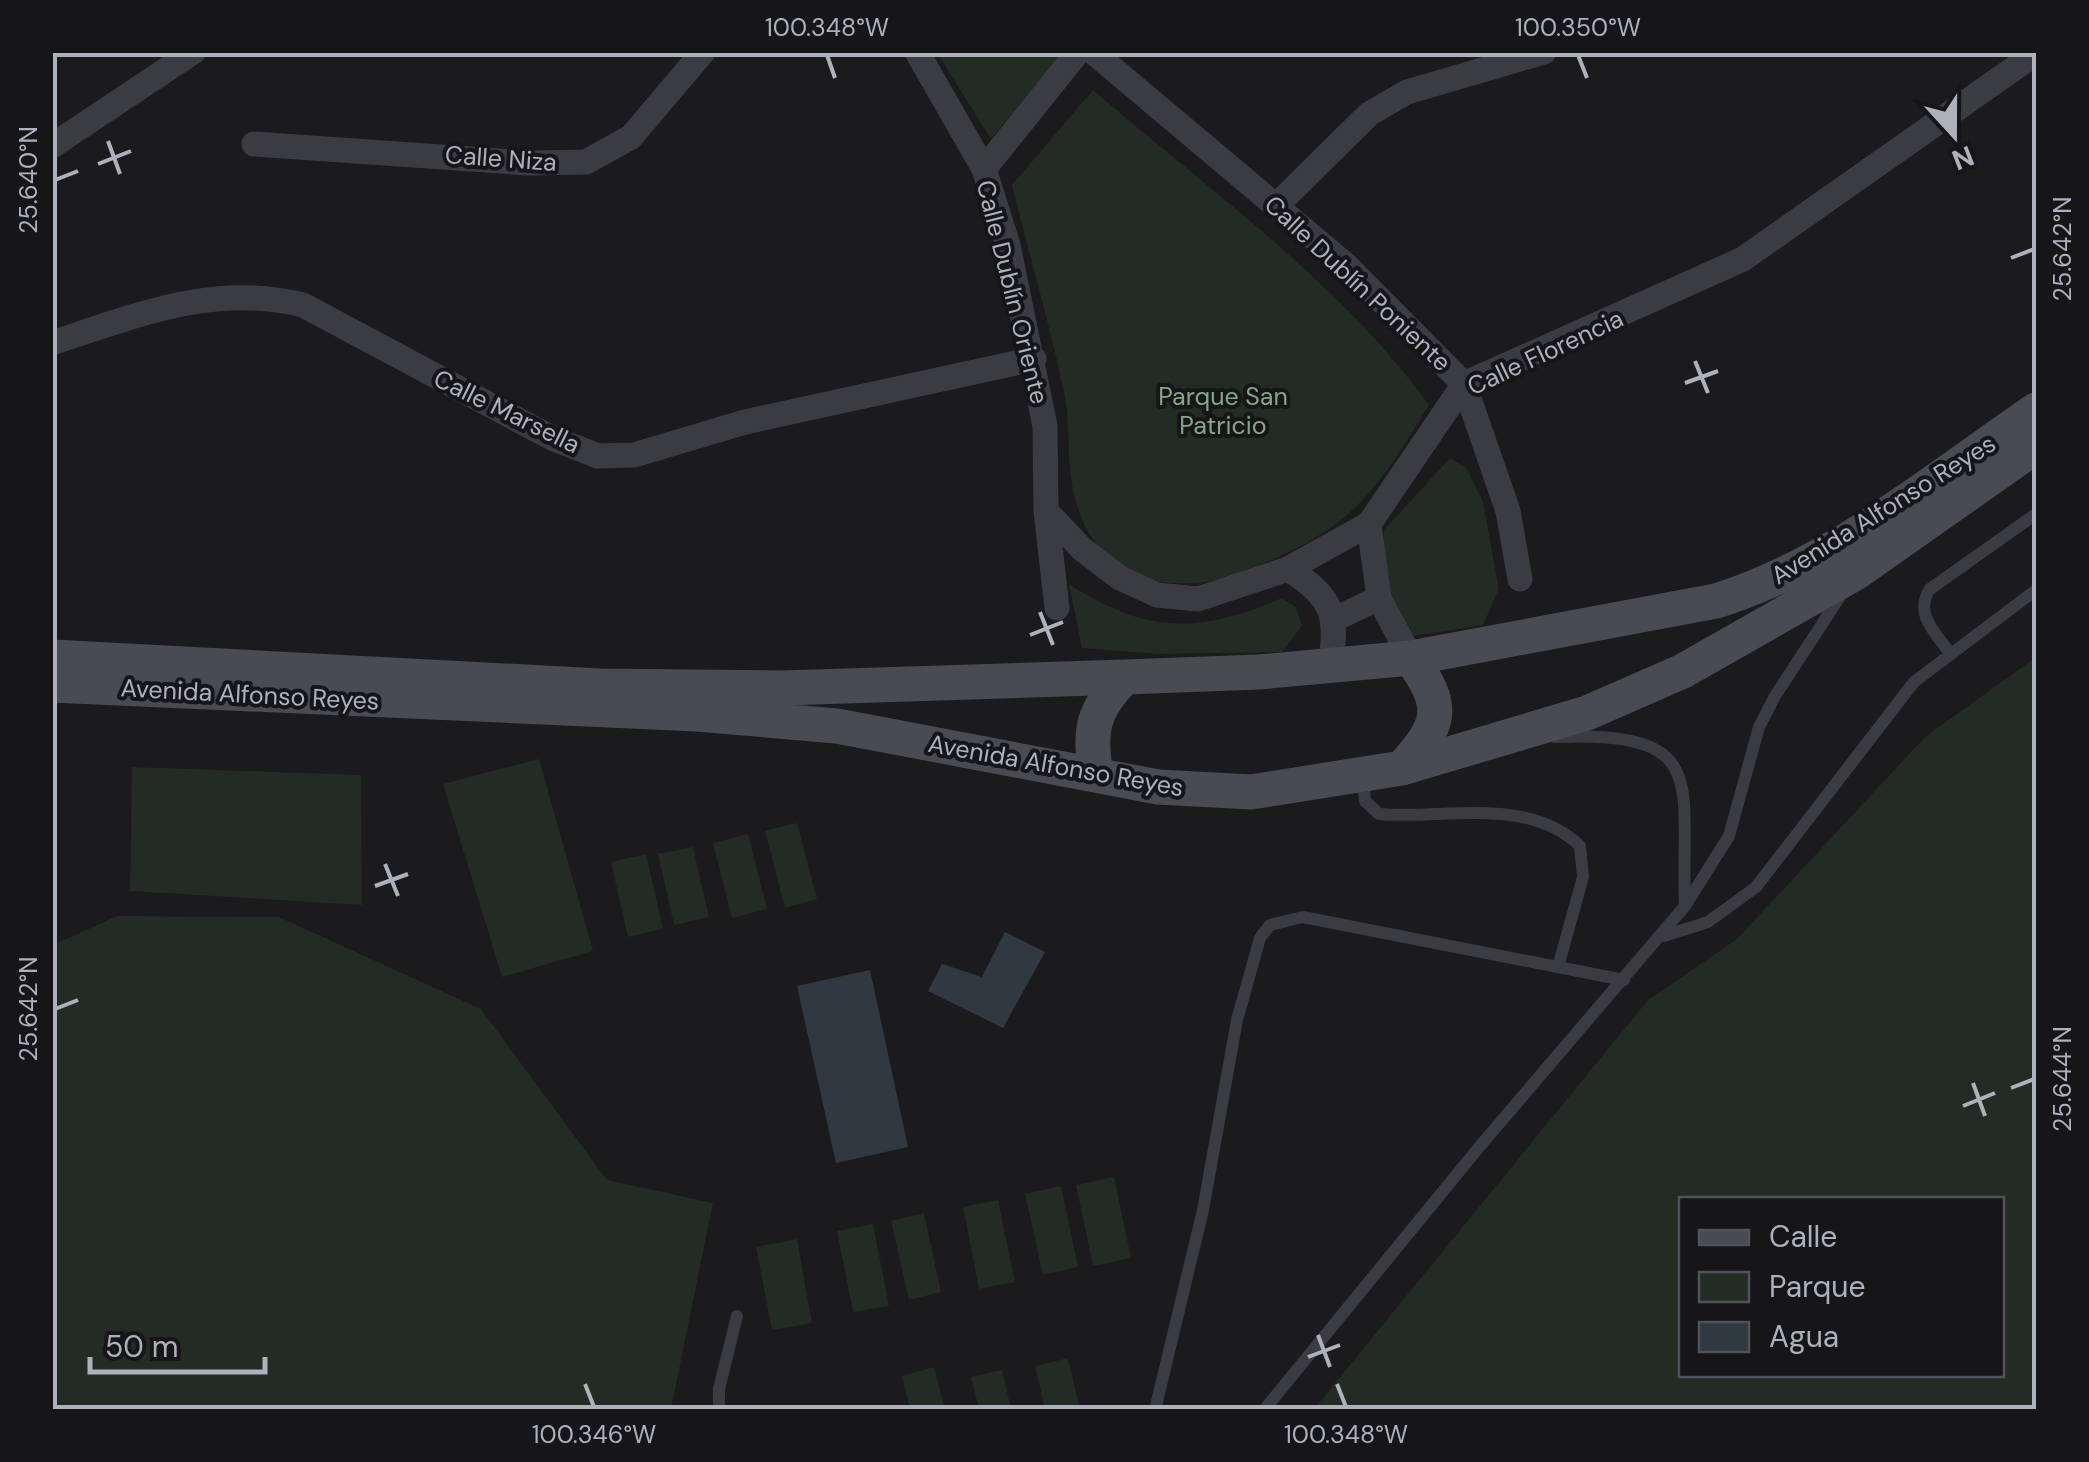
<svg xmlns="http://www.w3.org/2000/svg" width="2089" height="1462" viewBox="0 0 2089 1462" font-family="'DM Sans',sans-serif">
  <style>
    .green { fill: #222b24; fill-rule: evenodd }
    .water { fill: #303942 }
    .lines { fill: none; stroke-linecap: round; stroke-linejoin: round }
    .service { stroke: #3b3c42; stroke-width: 12 }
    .minor { stroke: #3b3c42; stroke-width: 25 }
    .secondary { stroke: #494b52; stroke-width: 35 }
    .ticks { fill: none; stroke: #adb1bc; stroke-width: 4 }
    .labels { text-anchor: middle; stroke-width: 8; stroke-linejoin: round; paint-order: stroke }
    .street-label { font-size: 25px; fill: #adb1bc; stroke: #161518 }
    .park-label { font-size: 25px; fill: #84a788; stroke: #161518 }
    .neatline { fill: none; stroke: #adb1bc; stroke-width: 4 }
    .ticks-label { font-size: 25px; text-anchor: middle; fill: #adb1bc }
  </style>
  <rect width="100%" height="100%" fill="#1b1a1d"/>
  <!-- green -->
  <path class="green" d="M937,53h125l-71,86z
    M1093,90c111,96 251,196 336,315 -58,95 -80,126 -187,167 -76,29 -152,4 -169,-82 -7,-32 -2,-67 -9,-98 -15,-70 -35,-138 -52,-207z
    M1450,458l17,11 16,33 16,87 -16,36 -69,11 -32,-59 2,-47z
    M1069,584c77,50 130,50 213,14l14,9 6,19 -20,26 -122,2 -78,-6z
    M2036,657v752h-722l334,-409 89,-61 188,-202zM1682,1200h320v174h-320z
    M539,759l54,192 -91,26 -59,-193z
    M132,767l229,8 1,130 -232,-14z
    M797,823l20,76 -32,9 -20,-77z
    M748,834l19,75 -35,9 -19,-75z
    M693,847l16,70 -35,8 -16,-71z
    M646,854l17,75 -35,8 -17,-75z
    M117,916l162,1 202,92 126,171 106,23 -42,206h-618v-464z
    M1114,1177l17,81 -38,8 -17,-81z
    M1061,1186l17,81 -35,8 -18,-81z
    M998,1200l17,82 -36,7 -16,-82z
    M924,1213l17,79 -32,8 -18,-79z
    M873,1224l16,82 -36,6 -16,-81z
    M797,1239l15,84 -40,7 -16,-83z
    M1068,1358l12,51h-35l-10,-43z
    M934,1367l11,42h-35l-8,-33z
    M1002,1370l9,39h-32l-8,-32z"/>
  <!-- water -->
  <path class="water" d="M1005,932l40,20 -42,76 -75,-37 14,-27 40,13z
    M870,970l38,177 -72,16 -39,-177z"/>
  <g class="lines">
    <!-- service -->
    <path class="service" d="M1949,652c-15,-21 -35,-39 -19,-63l106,-75
      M1555,737c158,-6 125,46 130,169
      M1363,779l2,22 14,13c65,6 148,-19 201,32l3,31 -25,90
      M1664,936l44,-14 48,-35 158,-205 122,-92
      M719,1410v-21l18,-73
      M1155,1410l48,-200 34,-190 23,-82 10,-13 33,-8 321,63
      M1264,1410l216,-264 205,-240 44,-70 30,-109 16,-31 66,-101"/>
    <!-- minor -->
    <path class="minor" d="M917,52l67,117 24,76 37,181 1,85 11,97
      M1093,52l253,213 118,119 44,127 12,68
      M254,144l273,19 59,-1 45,-25 72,-85
      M52,146l141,-94
      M984,169l94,-117
      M1277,205l92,-91 38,-22 137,-40
      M52,343c85,-28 162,-60 251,-38l249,133 46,18 36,-1 111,-33 289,-63
      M1046,511l36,38 38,29 37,17 41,4 90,-30 81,-45 95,-140 279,-125 293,-206
      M1369,524l10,74 32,60
      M1288,569c44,27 51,46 42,96
      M1335,619l44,-21"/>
    <!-- secondary -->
    <path class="secondary" d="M52,657l548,29 183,2 342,-11 134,-5 152,-14 305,-57c117,-36 220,-123 320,-191
      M52,685l645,29 140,12 321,61 93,5 151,-24 185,-55 96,-42 174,-99 179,-126
      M1402,768c40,-45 44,-60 9,-110
      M1096,775c-8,-44 -3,-66 29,-98"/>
  </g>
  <!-- ticks -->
  <path class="ticks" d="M827,55l8,23M1578,55l9,23M108,141l12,33M98,164l33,-13M55,180l23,-9M2011,258l23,-9M1695,361l13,32M1685,383l33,-12M1040,612l13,33M1030,635l33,-13M385,864l13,32M375,886l33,-12M55,1009l23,-9M1973,1083l12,33M2011,1088l23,-9M1963,1106l32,-13M1318,1335l12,32M1308,1357l32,-12M585,1384l9,23M1337,1384l9,23"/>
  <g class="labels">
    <!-- street labels -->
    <g class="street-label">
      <text transform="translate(501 158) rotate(4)" y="9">Calle Niza</text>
      <text transform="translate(1358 283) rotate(43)" y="9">Calle Dublín Poniente</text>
      <text transform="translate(1013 292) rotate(76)" y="9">Calle Dublín Oriente</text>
      <text transform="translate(1545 352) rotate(-25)" y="9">Calle Florencia</text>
      <text transform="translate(507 411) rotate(26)" y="9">Calle Marsella</text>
      <text transform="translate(1883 509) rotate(-32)" y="9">Avenida Alfonso Reyes</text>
      <text transform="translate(250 694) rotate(3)" y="9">Avenida Alfonso Reyes</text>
      <text transform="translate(1056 765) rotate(10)" y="9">Avenida Alfonso Reyes</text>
    </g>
    <!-- park labels -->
    <g class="park-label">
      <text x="1223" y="405">Parque San<tspan x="1223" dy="29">Patricio</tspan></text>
    </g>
  </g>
  <!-- border -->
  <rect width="2089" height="1462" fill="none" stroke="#161518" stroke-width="110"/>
  <!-- legend -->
  <rect x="1679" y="1197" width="325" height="180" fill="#161518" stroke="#52535a" stroke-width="2.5"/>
  <rect x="1699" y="1230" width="50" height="15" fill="#494b52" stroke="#52535a" stroke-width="2.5"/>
  <text x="1769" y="1247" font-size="30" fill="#adb1bc">Calle</text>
  <rect x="1699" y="1272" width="50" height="30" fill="#222b24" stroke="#52535a" stroke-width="2.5"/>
  <text x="1769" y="1297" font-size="30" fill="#adb1bc">Parque</text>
  <rect x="1699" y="1322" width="50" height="30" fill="#303942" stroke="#52535a" stroke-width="2.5"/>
  <text x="1769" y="1347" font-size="30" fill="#adb1bc">Agua</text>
  <!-- north arrow -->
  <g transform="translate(1954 135) rotate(159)" stroke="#161518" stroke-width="8" paint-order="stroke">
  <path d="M0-8L18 38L0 25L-18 38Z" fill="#adb1bc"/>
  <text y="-15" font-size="28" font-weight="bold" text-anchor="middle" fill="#adb1bc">N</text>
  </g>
  <!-- scale -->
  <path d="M90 1357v15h175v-15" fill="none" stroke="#adb1bc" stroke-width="5"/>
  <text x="105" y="1357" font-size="30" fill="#adb1bc" stroke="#161518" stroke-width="8" paint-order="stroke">50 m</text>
  <rect x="55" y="55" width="1979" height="1352" class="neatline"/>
  <g class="ticks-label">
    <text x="827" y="36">100.348°W</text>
    <text x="1578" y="36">100.350°W</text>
    <text transform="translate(28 180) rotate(-90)" y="9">25.640°N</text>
    <text transform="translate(2062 249) rotate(-90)" y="9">25.642°N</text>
    <text transform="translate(28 1009) rotate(-90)" y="9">25.642°N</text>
    <text transform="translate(2062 1079) rotate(-90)" y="9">25.644°N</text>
    <text x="594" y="1443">100.346°W</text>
    <text x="1346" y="1443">100.348°W</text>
  </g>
</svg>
